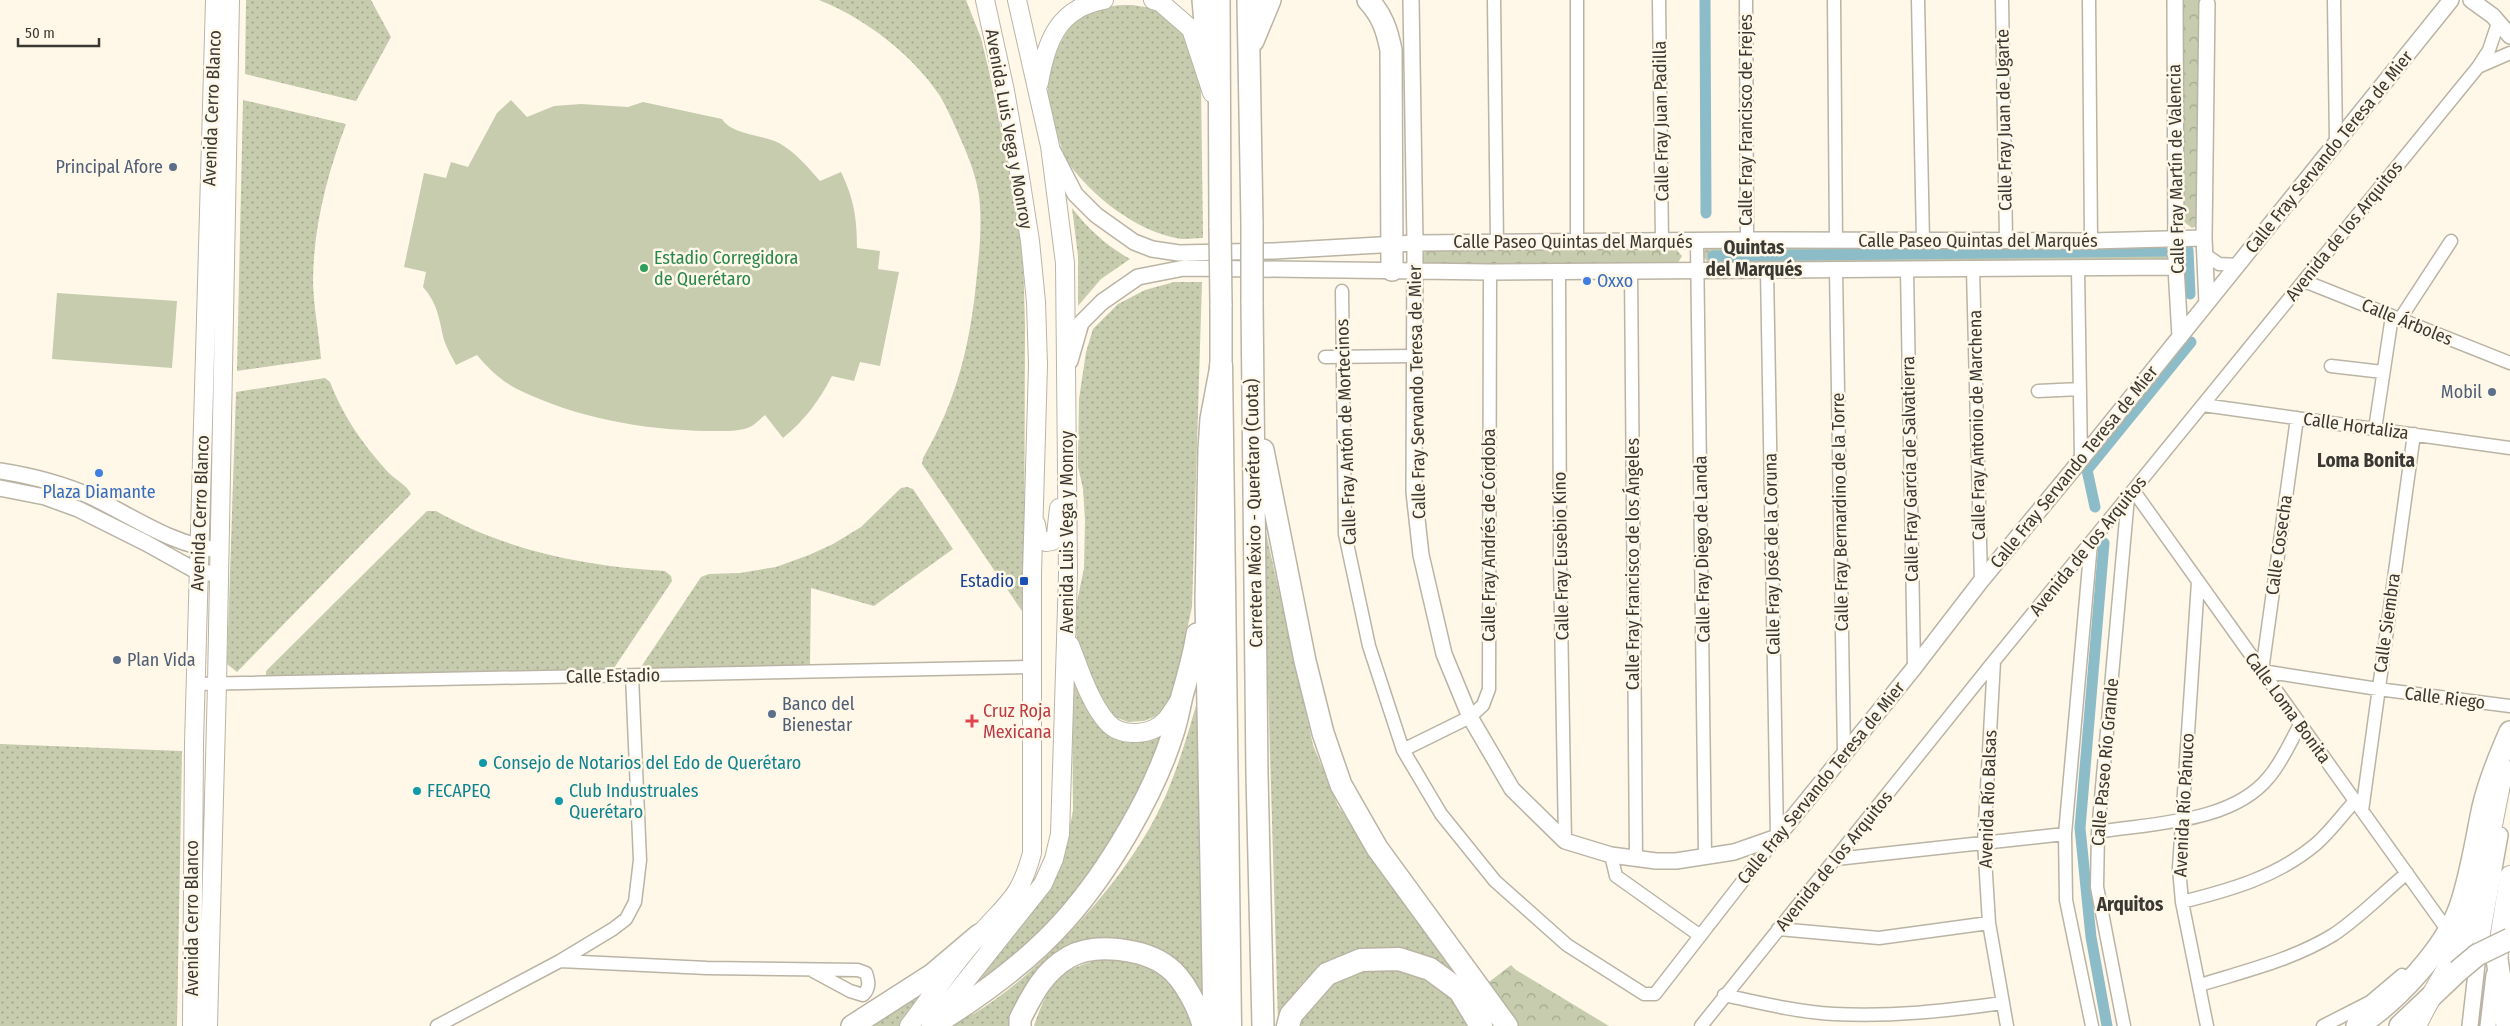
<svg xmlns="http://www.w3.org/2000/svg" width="2510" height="1026" viewBox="0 0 2510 1026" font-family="'Fira Sans Condensed',sans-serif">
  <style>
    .grass { fill: url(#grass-dots) }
    .park { fill: url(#park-crowns) }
    .pitch { fill: #c6ccad }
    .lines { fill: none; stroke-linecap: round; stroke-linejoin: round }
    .canal { stroke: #8cbcc8; stroke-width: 11 }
    .minor-casing { stroke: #bab4a5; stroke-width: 15 }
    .tertiary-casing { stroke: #bab4a5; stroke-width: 18 }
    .secondary-casing { stroke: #bab4a5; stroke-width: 20 }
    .primary-casing { stroke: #bab4a5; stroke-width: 22 }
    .trunk-casing { stroke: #bab4a5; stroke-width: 24 }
    .motorway-casing { stroke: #bab4a5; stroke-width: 25 }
    .minor { stroke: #fff; stroke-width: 12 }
    .tertiary { stroke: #fff; stroke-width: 15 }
    .secondary { stroke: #fff; stroke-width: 18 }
    .primary { stroke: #fff; stroke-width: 20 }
    .trunk { stroke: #fff; stroke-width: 21 }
    .motorway { stroke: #fff; stroke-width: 22 }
    .trunk-bridge-casing { stroke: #bab4a5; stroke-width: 24; stroke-linecap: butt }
    .trunk-bridge { stroke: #fff; stroke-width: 21 }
    .service-dot { fill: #5c6f8a; stroke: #fff8e9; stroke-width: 2 }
    .leisure-dot { fill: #2e9e5b; stroke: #fff8e9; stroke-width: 2 }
    .shop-dot { fill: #3f7fe0; stroke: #fff8e9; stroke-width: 2 }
    .transit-dot { fill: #1a4fb4; stroke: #fff8e9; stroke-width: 2 }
    .health-dot { fill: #e0444e; stroke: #fff8e9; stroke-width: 2 }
    .culture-dot { fill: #0f9aa8; stroke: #fff8e9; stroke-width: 2 }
    .labels { text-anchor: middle; stroke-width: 5; stroke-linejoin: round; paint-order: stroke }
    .street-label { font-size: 18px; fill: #3a3832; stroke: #fff8e9 }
    .service-label { font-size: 18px; fill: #4e5e75; stroke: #fff8e9; text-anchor: end }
    .leisure-label { font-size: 18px; fill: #27864d; stroke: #fff8e9; text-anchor: start }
    .shop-label { font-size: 18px; fill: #366cbe; stroke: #fff8e9; text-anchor: start }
    .transit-label { font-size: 18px; fill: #164399; stroke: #fff8e9; text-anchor: end }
    .health-label { font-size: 18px; fill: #be3a42; stroke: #fff8e9; text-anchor: start }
    .culture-label { font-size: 18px; fill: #0d838f; stroke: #fff8e9; text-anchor: start }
    .neighbourhood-label { font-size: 19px; font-weight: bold; fill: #3a3832; stroke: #fff8e9 }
  </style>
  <defs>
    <pattern id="grass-dots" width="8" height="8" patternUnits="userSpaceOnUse" patternTransform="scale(1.25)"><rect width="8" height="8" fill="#c6ccad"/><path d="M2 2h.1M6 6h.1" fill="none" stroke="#a2a78d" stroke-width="1.8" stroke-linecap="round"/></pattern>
    <pattern id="park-crowns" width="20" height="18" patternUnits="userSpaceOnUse" patternTransform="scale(1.25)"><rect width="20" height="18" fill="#c6ccad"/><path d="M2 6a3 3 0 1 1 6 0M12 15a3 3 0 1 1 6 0" fill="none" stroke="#a2a78d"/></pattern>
  </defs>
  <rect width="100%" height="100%" fill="#fff8e9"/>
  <!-- grass -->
  <path class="grass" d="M246,0h125l20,37 -35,64 -111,-27z
    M819,0h147l15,38 8,33 24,115 10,69 2,70 -1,289 -102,-150 1,-6c31,-53 45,-104 52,-165 3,-29 7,-58 5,-87 -1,-22 -10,-46 -19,-66 -6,-14 -13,-30 -21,-44 -28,-42 -74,-77 -121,-96z
    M1132,5l26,4 25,19 18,58 2,152c-9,0 -19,2 -27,0 -39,-7 -84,-42 -107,-74 -8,-13 -21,-57 -21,-73 0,-22 14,-62 33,-74 16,-11 33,-12 51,-12z
    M243,100l103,24c-19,51 -33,104 -33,159 1,26 6,51 8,76l-84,12z
    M1072,208c16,21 35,38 58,51l-29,20 -23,27v-50z
    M1174,282h28l-10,325 -19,87 -14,21 -15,6 -16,1 -13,-5 -11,-11 -18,-38 -10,-34 1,-32 7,-34 1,-48 -2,-31 -5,-23 1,-67 7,-47 7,-23 25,-25 27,-14z
    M325,378l5,4c13,34 32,61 56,88 8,9 20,14 25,24l-174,178 -10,-8 9,-272z
    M907,487l6,2 40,60 -79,57 -63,-18 -1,80 -173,5 64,-96 8,-3 31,-1 36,-6 33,-12 24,-11 28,-17 40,-39z
    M427,511h9c71,40 148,55 229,60l6,5 1,5 -62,93 -344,3v-6z
    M1263,519l50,226 25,61 124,171 -22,-13 -116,1 -20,16 -18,22 -8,19z
    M1072,675l31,52 63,2 -19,45 -32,62 -37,54 -46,49 -56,45 -72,42h-41l169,-115 34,-67 7,-33z
    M1200,691l7,320 -24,-42 -103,-23 -66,80h-61c5,-7 14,-9 22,-13 23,-14 44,-31 63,-49 42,-40 82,-85 111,-135 24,-42 38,-91 51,-138z
    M0,744l182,7 -5,275h-177z
    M1111,958c11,2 25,2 35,6 27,10 38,39 51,62h-163c15,-45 29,-61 77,-68z
    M1377,966c28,5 59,9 79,32 6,8 10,19 15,28h-175l26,-39z"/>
  <!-- park -->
  <path class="park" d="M2182,0h17l2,222 -3,4 -6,2 -8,-6z
    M2173,245v13l-7,4 -457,2 -6,-8 3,-9z
    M1427,246l247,1 8,9 -6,10 -248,2 -6,-10z
    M1511,965l5,5 93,56h-90l-30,-44z"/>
  <!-- pitch -->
  <path class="pitch" d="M511,100l16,17 27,-11 27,-2 47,3 15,-5 79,17c10,16 39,15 57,24 16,9 29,24 41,38l21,-9c13,27 16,46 16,76l23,3 -2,18 21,3 -19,94 -20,-4 -6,19 -22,-5c-13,25 -27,44 -49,62l-18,-23c-5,4 -10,10 -15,12 -12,5 -28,4 -42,4 -65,-1 -132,-13 -191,-42 -16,-8 -29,-21 -40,-34l-21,10c-4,-8 -9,-16 -12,-25 -5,-21 -6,-36 -21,-53l3,-15 -22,-5 20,-94 22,5 5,-16 17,5 29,-54z
    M57,293l120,8 -5,67 -120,-9z"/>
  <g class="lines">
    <!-- canal -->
    <path class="canal" d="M1705,0l1,213
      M2188,250l2,44
      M1713,256l454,-5
      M2095,507l-8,-37 104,-128
      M2104,543l-24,285 11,109 16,89"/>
    <defs>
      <path id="minor" d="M1494,0l3,243
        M1577,0v242
        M1659,0l3,242
        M1746,0l1,240
        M1834,0l2,241
        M1918,0l5,241
        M2002,0l4,239
        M2089,0l2,241
        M2334,0l2,143
        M2480,66l30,-13
        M1697,242l8,613
        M2204,254l15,10 19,1
        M1973,269l8,312
        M2078,269l3,190
        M1631,270l5,587
        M1836,270l8,484
        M1907,270l7,398
        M1559,271l1,289 5,281
        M2304,281l206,82
        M1342,291l3,243 24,112 34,104 38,64 54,67 72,64 77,49h11l122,-157 -10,-567
        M2400,319l51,-78
        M1325,357l88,-1
        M2331,366l52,6
        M2038,391l42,-2
        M2203,405l307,43
        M2297,418l-35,253 116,18 132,17
        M2375,429l17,-113
        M2133,490l310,434
        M2091,543l-26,291 1,66 26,126
        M2198,582l-19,286 3,34 25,124
        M1994,661l-10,181 5,81 18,103
        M195,684l836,-17
        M1403,750l67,-33 13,-12 6,-16 1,-417
        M2362,811l52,-377
        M2098,832c54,-9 134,-9 171,-55 13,-15 21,-35 31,-52
        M1611,855l5,21 83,59
        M1836,859l229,-25
        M2182,902c48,-12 95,-25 134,-58 14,-12 26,-29 39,-43
        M1778,929l101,9 110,-15
        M560,961l147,7 151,2 8,3c3,9 4,15 -3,22l-13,-4 -37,-20
        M2200,985c45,-14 92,-25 133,-50 26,-17 50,-42 74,-62
        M1724,995c37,8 73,17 110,19 57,3 112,-3 168,-11
        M437,1026l123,-65 53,-32 13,-10 9,-17 5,-42 -8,-184
        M1701,1026l293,-365 484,-594 11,-17 9,-27
        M2124,1026l-27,-139 1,-55 30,-335
        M2323,1026l47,-24 32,-27"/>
      <path id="tertiary" d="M1411,0l4,243 -1,249 7,63 23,99 26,63 42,72 53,52 46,14 45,6h20l58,-9 43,-15 137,-169 67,-87 90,-109 380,-472
        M2175,0l1,267 4,70
        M2471,0l22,16 17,20
        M1053,151l22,43 21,21 38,27 18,7 27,4 95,-2 141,-8 332,-3 344,1 113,-3
        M2207,303l-3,-65 3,-234
        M1070,361l11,-38 21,-21 36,-25 46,-9 306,4 686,-5
        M0,471c32,5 63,13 92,26 42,20 81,49 128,53
        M0,488l45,9 33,12 68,34 52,29 21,2
        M2470,1026l7,-62 23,-129
        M2488,1026l6,-51"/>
      <path id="secondary" d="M1153,0l7,2 31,27 21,64
        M1039,83c7,-41 19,-75 65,-83
        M1036,524l2,14 8,4 6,-1 4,-6 3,-27
        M1070,645c9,23 20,58 37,77 14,16 45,14 59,-2 5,-6 9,-13 13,-19
        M933,1022l110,-138 11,-25 6,-25 8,-259 -3,-312 -15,-117 -33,-146
        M192,1026l2,-283 21,-743
        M208,1026l9,-342 13,-684
        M909,1026c23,-30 45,-63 70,-91 29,-33 41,-37 53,-82v-280l6,-208 -2,-63 -6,-61 -12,-76 -13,-74 -20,-91"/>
      <path id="primary" d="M2497,959l13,-83
        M2416,1026c17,-37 42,-71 58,-109l29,-148"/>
      <path id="trunk" d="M1203,0l4,46
        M1219,0l1,227
        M1248,0l4,223
        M1368,0c14,15 19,30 23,50l1,220
        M1253,41l17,-41
        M1252,302l5,473 6,251
        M1263,450l42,211 18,72 18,52 36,63 130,178
        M2497,959l10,67
        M852,1026l81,-52 46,-39
        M932,1026c47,-29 96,-64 133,-106 43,-48 89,-126 108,-187 4,-12 6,-24 9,-37 6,-21 12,-41 15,-62
        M1020,1026v-7c12,-24 24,-48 49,-62 26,-15 76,-8 99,10 15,11 31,41 35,59
        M1214,1026l-8,-426 3,-150 2,-31 10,-53v-62
        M2357,1026c38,-23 88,-77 103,-119 11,-32 16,-67 23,-100 6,-26 16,-50 27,-75
        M2400,1026l58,-55"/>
      <path id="motorway" d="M1221,366l9,660
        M1288,1026l3,-11 36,-41 34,-14 38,-1 31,10 30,22 21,35"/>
    </defs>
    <!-- minor casing -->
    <use href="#minor" class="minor-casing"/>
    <!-- tertiary casing -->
    <use href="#tertiary" class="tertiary-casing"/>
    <!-- secondary casing -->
    <use href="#secondary" class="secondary-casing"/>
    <!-- primary casing -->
    <use href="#primary" class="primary-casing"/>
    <!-- trunk casing -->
    <use href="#trunk" class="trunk-casing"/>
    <!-- motorway casing -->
    <use href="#motorway" class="motorway-casing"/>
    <!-- minor -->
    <use href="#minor" class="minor"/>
    <!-- tertiary -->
    <use href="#tertiary" class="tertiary"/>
    <!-- secondary -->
    <use href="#secondary" class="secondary"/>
    <!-- primary -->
    <use href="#primary" class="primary"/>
    <!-- trunk -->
    <use href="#trunk" class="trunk"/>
    <!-- motorway -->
    <use href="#motorway" class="motorway"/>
    <defs>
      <path id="trunk-bridge" d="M1220,227l1,77
        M1252,302v-79
        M2458,971l19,-16 33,-16"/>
    </defs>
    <!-- trunk-bridge casing -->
    <use href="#trunk-bridge" class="trunk-bridge-casing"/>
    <!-- trunk-bridge -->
    <use href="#trunk-bridge" class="trunk-bridge"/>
  </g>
  <!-- markers -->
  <g class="service-dot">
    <circle cx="173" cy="167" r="5"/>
    <circle cx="2492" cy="392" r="5"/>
    <circle cx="117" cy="660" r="5"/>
    <circle cx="772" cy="714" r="5"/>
  </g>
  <circle class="leisure-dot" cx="644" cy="268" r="5"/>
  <g class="shop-dot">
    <circle cx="1587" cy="281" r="5"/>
    <circle cx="99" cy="473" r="5"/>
  </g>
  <rect class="transit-dot" x="1019" y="576" width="10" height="10" rx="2.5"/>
  <path class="health-dot" d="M969.5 713.5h5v5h5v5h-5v5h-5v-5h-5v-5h5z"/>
  <g class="culture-dot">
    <circle cx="483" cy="763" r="5"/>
    <circle cx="417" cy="791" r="5"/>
    <circle cx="559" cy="801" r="5"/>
  </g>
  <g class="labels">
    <!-- street labels -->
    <g class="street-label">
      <text transform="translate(212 108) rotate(-88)" y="6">Avenida Cerro Blanco</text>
      <text transform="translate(1746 120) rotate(-90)" y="6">Calle Fray Francisco de Frejes</text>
      <text transform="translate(2004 120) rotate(-91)" y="6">Calle Fray Juan de Ugarte</text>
      <text transform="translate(1661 121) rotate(-91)" y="6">Calle Fray Juan Padilla</text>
      <text transform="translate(1009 129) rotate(80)" y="6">Avenida Luis Vega y Monroy</text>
      <text transform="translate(2329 152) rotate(-51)" y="6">Calle Fray Servando Teresa de Mier</text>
      <text transform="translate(2176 169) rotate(-91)" y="6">Calle Fray Martín de Valencia</text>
      <text transform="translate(2344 231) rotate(-51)" y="6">Avenida de los Arquitos</text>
      <text x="1978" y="247">Calle Paseo Quintas del Marqués</text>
      <text x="1573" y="248">Calle Paseo Quintas del Marqués</text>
      <text transform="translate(2407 322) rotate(22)" y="6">Calle Árboles</text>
      <text transform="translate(1417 392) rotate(-91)" y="6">Calle Fray Servando Teresa de Mier</text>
      <text transform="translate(1977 425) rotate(-91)" y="6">Calle Fray Antonio de Marchena</text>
      <text transform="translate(2356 426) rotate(8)" y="6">Calle Hortaliza</text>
      <text transform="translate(1346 432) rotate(-92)" y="6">Calle Fray Antón de Mortecinos</text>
      <text transform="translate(2074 467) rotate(-51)" y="6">Calle Fray Servando Teresa de Mier</text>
      <text transform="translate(1910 469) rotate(-91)" y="6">Calle Fray García de Salvatierra</text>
      <text transform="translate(1840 512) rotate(-91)" y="6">Calle Fray Bernardino de la Torre</text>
      <text transform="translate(200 513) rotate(-88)" y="6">Avenida Cerro Blanco</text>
      <text transform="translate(1254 513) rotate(-91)" y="6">Carretera México - Querétaro (Cuota)</text>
      <text transform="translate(1067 532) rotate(-90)" y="6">Avenida Luis Vega y Monroy</text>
      <text transform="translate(1489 535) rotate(-90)" y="6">Calle Fray Andrés de Córdoba</text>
      <text transform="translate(2279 545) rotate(-82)" y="6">Calle Cosecha</text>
      <text transform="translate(2088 546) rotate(-51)" y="6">Avenida de los Arquitos</text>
      <text transform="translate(1702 549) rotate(-91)" y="6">Calle Fray Diego de Landa</text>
      <text transform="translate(1772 554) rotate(-91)" y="6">Calle Fray José de la Coruna</text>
      <text transform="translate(1561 556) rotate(-91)" y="6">Calle Fray Eusebio Kino</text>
      <text transform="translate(1633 564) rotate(-90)" y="6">Calle Fray Francisco de los Ángeles</text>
      <text transform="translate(2387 623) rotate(-82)" y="6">Calle Siembra</text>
      <text transform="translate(613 676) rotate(-1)" y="6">Calle Estadio</text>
      <text transform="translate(2445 698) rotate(7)" y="6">Calle Riego</text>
      <text transform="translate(2288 708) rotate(54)" y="6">Calle Loma Bonita</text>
      <text transform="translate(2105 762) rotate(-85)" y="6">Calle Paseo Río Grande</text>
      <text transform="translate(1821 783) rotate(-51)" y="6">Calle Fray Servando Teresa de Mier</text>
      <text transform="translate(1988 799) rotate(-88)" y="6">Avenida Río Balsas</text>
      <text transform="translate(2184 805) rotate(-87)" y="6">Avenida Río Pánuco</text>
      <text transform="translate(1834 861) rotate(-51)" y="6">Avenida de los Arquitos</text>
      <text transform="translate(192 918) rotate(-90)" y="6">Avenida Cerro Blanco</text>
    </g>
    <!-- service labels -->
    <g class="service-label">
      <text x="163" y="173">Principal Afore</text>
      <text x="2482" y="398">Mobil</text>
      <text x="127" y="666" text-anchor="start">Plan Vida</text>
      <text x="782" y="710" text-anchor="start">Banco del<tspan x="782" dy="21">Bienestar</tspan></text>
    </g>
    <!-- leisure labels -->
    <g class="leisure-label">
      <text x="654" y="264">Estadio Corregidora<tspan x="654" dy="21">de Querétaro</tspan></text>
    </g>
    <!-- shop labels -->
    <g class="shop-label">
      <text x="1597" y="287">Oxxo</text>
      <text x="99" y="498" text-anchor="middle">Plaza Diamante</text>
    </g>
    <!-- transit labels -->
    <g class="transit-label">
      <text x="1014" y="587">Estadio</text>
    </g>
    <!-- health labels -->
    <g class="health-label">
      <text x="983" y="717">Cruz Roja<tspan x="983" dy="21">Mexicana</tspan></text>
    </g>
    <!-- culture labels -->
    <g class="culture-label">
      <text x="493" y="769">Consejo de Notarios del Edo de Querétaro</text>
      <text x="427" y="797">FECAPEQ</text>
      <text x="569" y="797">Club Industruales<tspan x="569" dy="21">Querétaro</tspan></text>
    </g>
    <!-- neighbourhood labels -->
    <g class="neighbourhood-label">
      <text x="1754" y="254">Quintas<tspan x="1754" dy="22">del Marqués</tspan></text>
      <text x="2366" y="467">Loma Bonita</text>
      <text x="2130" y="911">Arquitos</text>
    </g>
  </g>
  <!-- scale -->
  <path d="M18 38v8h81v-8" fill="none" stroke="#3a3832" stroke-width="2.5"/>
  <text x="25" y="38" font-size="15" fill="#3a3832" stroke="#fff8e9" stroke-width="4" paint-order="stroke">50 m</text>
</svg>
